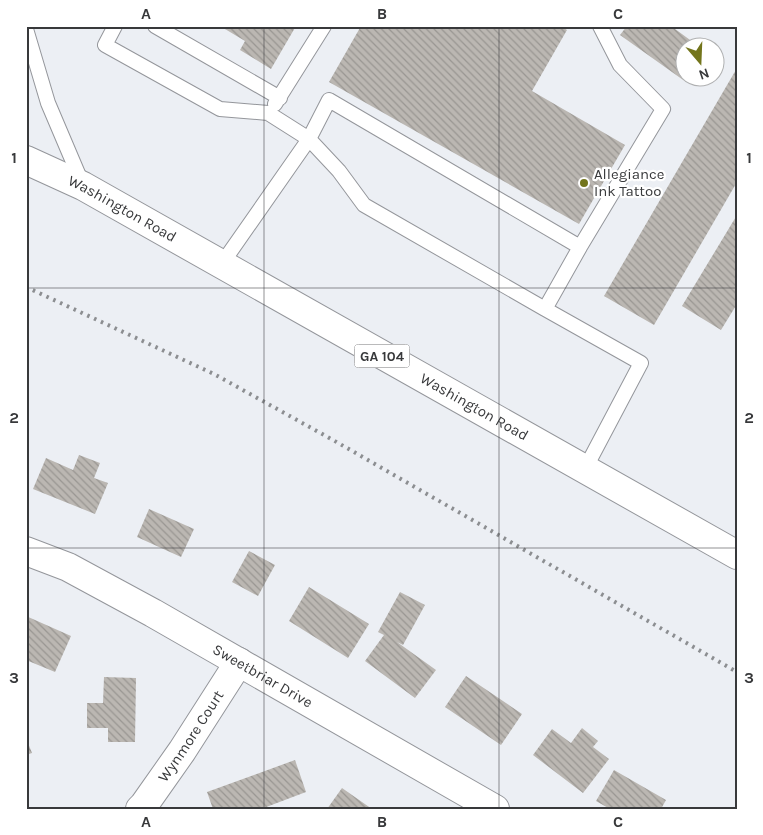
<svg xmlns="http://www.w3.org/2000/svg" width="763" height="835" viewBox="0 0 763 835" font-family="Karla,sans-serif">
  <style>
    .building { fill: url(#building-back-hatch) }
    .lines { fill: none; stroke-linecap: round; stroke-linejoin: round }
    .lane-casing { stroke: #94969b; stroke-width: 16 }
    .street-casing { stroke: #94969b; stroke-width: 30 }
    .primary-casing { stroke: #94969b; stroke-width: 30 }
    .lane { stroke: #fff; stroke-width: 14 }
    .street { stroke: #fff; stroke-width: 28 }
    .primary { stroke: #fff; stroke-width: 28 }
    .rail { stroke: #8c8e91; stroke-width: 4; stroke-dasharray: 2.5 5; stroke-linecap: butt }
    .grid { fill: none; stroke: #38393b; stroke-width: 1; stroke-opacity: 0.55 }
    .poi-dot { fill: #73751c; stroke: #fff; stroke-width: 2 }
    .labels { text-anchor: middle; stroke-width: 4.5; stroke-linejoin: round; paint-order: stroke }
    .shield { fill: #fff; stroke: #747476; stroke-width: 1 }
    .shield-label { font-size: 14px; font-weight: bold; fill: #38393b }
    .poi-label { font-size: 15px; fill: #38393b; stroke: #fff; text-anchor: start }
    .street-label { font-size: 15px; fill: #38393b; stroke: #fff }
    .neatline { fill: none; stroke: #38393b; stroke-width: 2 }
    .grid-label { font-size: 16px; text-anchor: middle; font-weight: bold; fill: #38393b }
  </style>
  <defs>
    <pattern id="building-back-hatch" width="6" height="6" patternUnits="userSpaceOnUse" patternTransform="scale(1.25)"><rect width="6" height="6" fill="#bbb7b2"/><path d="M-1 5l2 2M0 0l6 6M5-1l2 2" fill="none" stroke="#999692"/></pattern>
  </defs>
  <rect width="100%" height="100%" fill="#eceff4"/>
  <!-- building -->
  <path class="building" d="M220,26h76l-25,43 -31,-19 5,-9z
    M361,26h200l6,4 -35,61 93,54 -46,79 -250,-142z
    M627,26h44l30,22h-15v30h3l-3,4 -66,-47z
    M737,68v114l-83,143 -50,-29z
    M737,215v89l-16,26 -39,-24z
    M79,455l21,8 -6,15 14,5 -13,31 -62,-25 13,-31 27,12z
    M149,509l45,20 -13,28 -44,-20z
    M249,551l26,14 -17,31 -26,-14z
    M309,587l60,37 -21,34 -59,-37z
    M400,592l25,13 -22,40 -6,-3 39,28 -21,28 -50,-37 19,-26 -6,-3z
    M26,616l45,20 -16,36 -29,-12z
    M466,676l56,38 -21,31 -56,-38z
    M104,677l32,1 -1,64h-27v-14h-21v-25h16z
    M582,728l16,13 -5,6 16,12 -26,34 -50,-38 19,-26 19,14z
    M26,738l6,15 -6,2z
    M295,760l11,32 -45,17h-48l-6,-17z
    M614,770l52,30 -5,9h-51l-14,-8z
    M342,788l30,21h-45z"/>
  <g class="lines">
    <defs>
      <path id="lane" d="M115,26l-10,19 115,64 48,4 41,26 30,32 25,34 181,104 35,-62
        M155,26l125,72
        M26,29l22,74 34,80
        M275,104l49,-78
        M221,265l88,-126 20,-39 251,147 83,-138 -43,-44 -20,-39
        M545,309l96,54 -56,106"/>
      <g id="street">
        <path id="s1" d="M26,551l42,16 85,46 342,196"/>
        <path id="s2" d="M140,809l4,-4 38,-54 57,-89"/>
      </g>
      <g id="primary">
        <path id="s3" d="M26,160l57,26 654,369"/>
      </g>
    </defs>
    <!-- lane casing -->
    <use href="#lane" class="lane-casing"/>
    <!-- street casing -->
    <use href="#street" class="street-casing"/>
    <!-- primary casing -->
    <use href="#primary" class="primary-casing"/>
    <!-- lane -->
    <use href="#lane" class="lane"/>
    <!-- street -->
    <use href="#street" class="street"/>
    <!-- primary -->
    <use href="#primary" class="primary"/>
    <!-- rail -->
    <path class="rail" d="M26,287l188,87 119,66 404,232"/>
  </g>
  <!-- grid -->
  <path class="grid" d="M264,26v783M499,26v783M26,288h711M26,548h711"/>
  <!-- markers -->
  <circle class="poi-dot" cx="584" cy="183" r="5"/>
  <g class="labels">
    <!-- shield labels -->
    <rect class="shield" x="354.5" y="344.5" width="55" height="23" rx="4"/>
    <g class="shield-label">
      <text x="382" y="361">GA 104</text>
    </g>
    <!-- poi labels -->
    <g class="poi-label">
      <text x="594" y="179">Allegiance<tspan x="594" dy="17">Ink Tattoo</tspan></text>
    </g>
    <!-- street labels -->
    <g class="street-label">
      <text dy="5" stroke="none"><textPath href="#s3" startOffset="108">Washington Road</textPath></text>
      <text dy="5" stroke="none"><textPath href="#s3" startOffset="512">Washington Road</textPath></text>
      <text dy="5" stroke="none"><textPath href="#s1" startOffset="268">Sweetbriar Drive</textPath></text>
      <text dy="5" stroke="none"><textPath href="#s2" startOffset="89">Wynmore Court</textPath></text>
    </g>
  </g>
  <!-- border -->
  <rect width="763" height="835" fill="none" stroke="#ffffff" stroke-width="55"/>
  <!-- north arrow -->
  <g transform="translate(700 62) rotate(161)"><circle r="24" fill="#ffffff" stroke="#afb0b1"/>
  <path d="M0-4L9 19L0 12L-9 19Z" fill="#73751c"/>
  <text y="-8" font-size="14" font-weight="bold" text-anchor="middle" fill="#38393b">N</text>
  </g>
  <rect x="28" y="28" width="708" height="780" class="neatline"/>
  <g class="grid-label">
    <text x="146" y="19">A</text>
    <text x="382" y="19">B</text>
    <text x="618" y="19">C</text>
    <text x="14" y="163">1</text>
    <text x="749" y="163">1</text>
    <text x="14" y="423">2</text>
    <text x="749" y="423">2</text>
    <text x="14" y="683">3</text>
    <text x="749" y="683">3</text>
    <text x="146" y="827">A</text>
    <text x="382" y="827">B</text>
    <text x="618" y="827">C</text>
  </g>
</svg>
